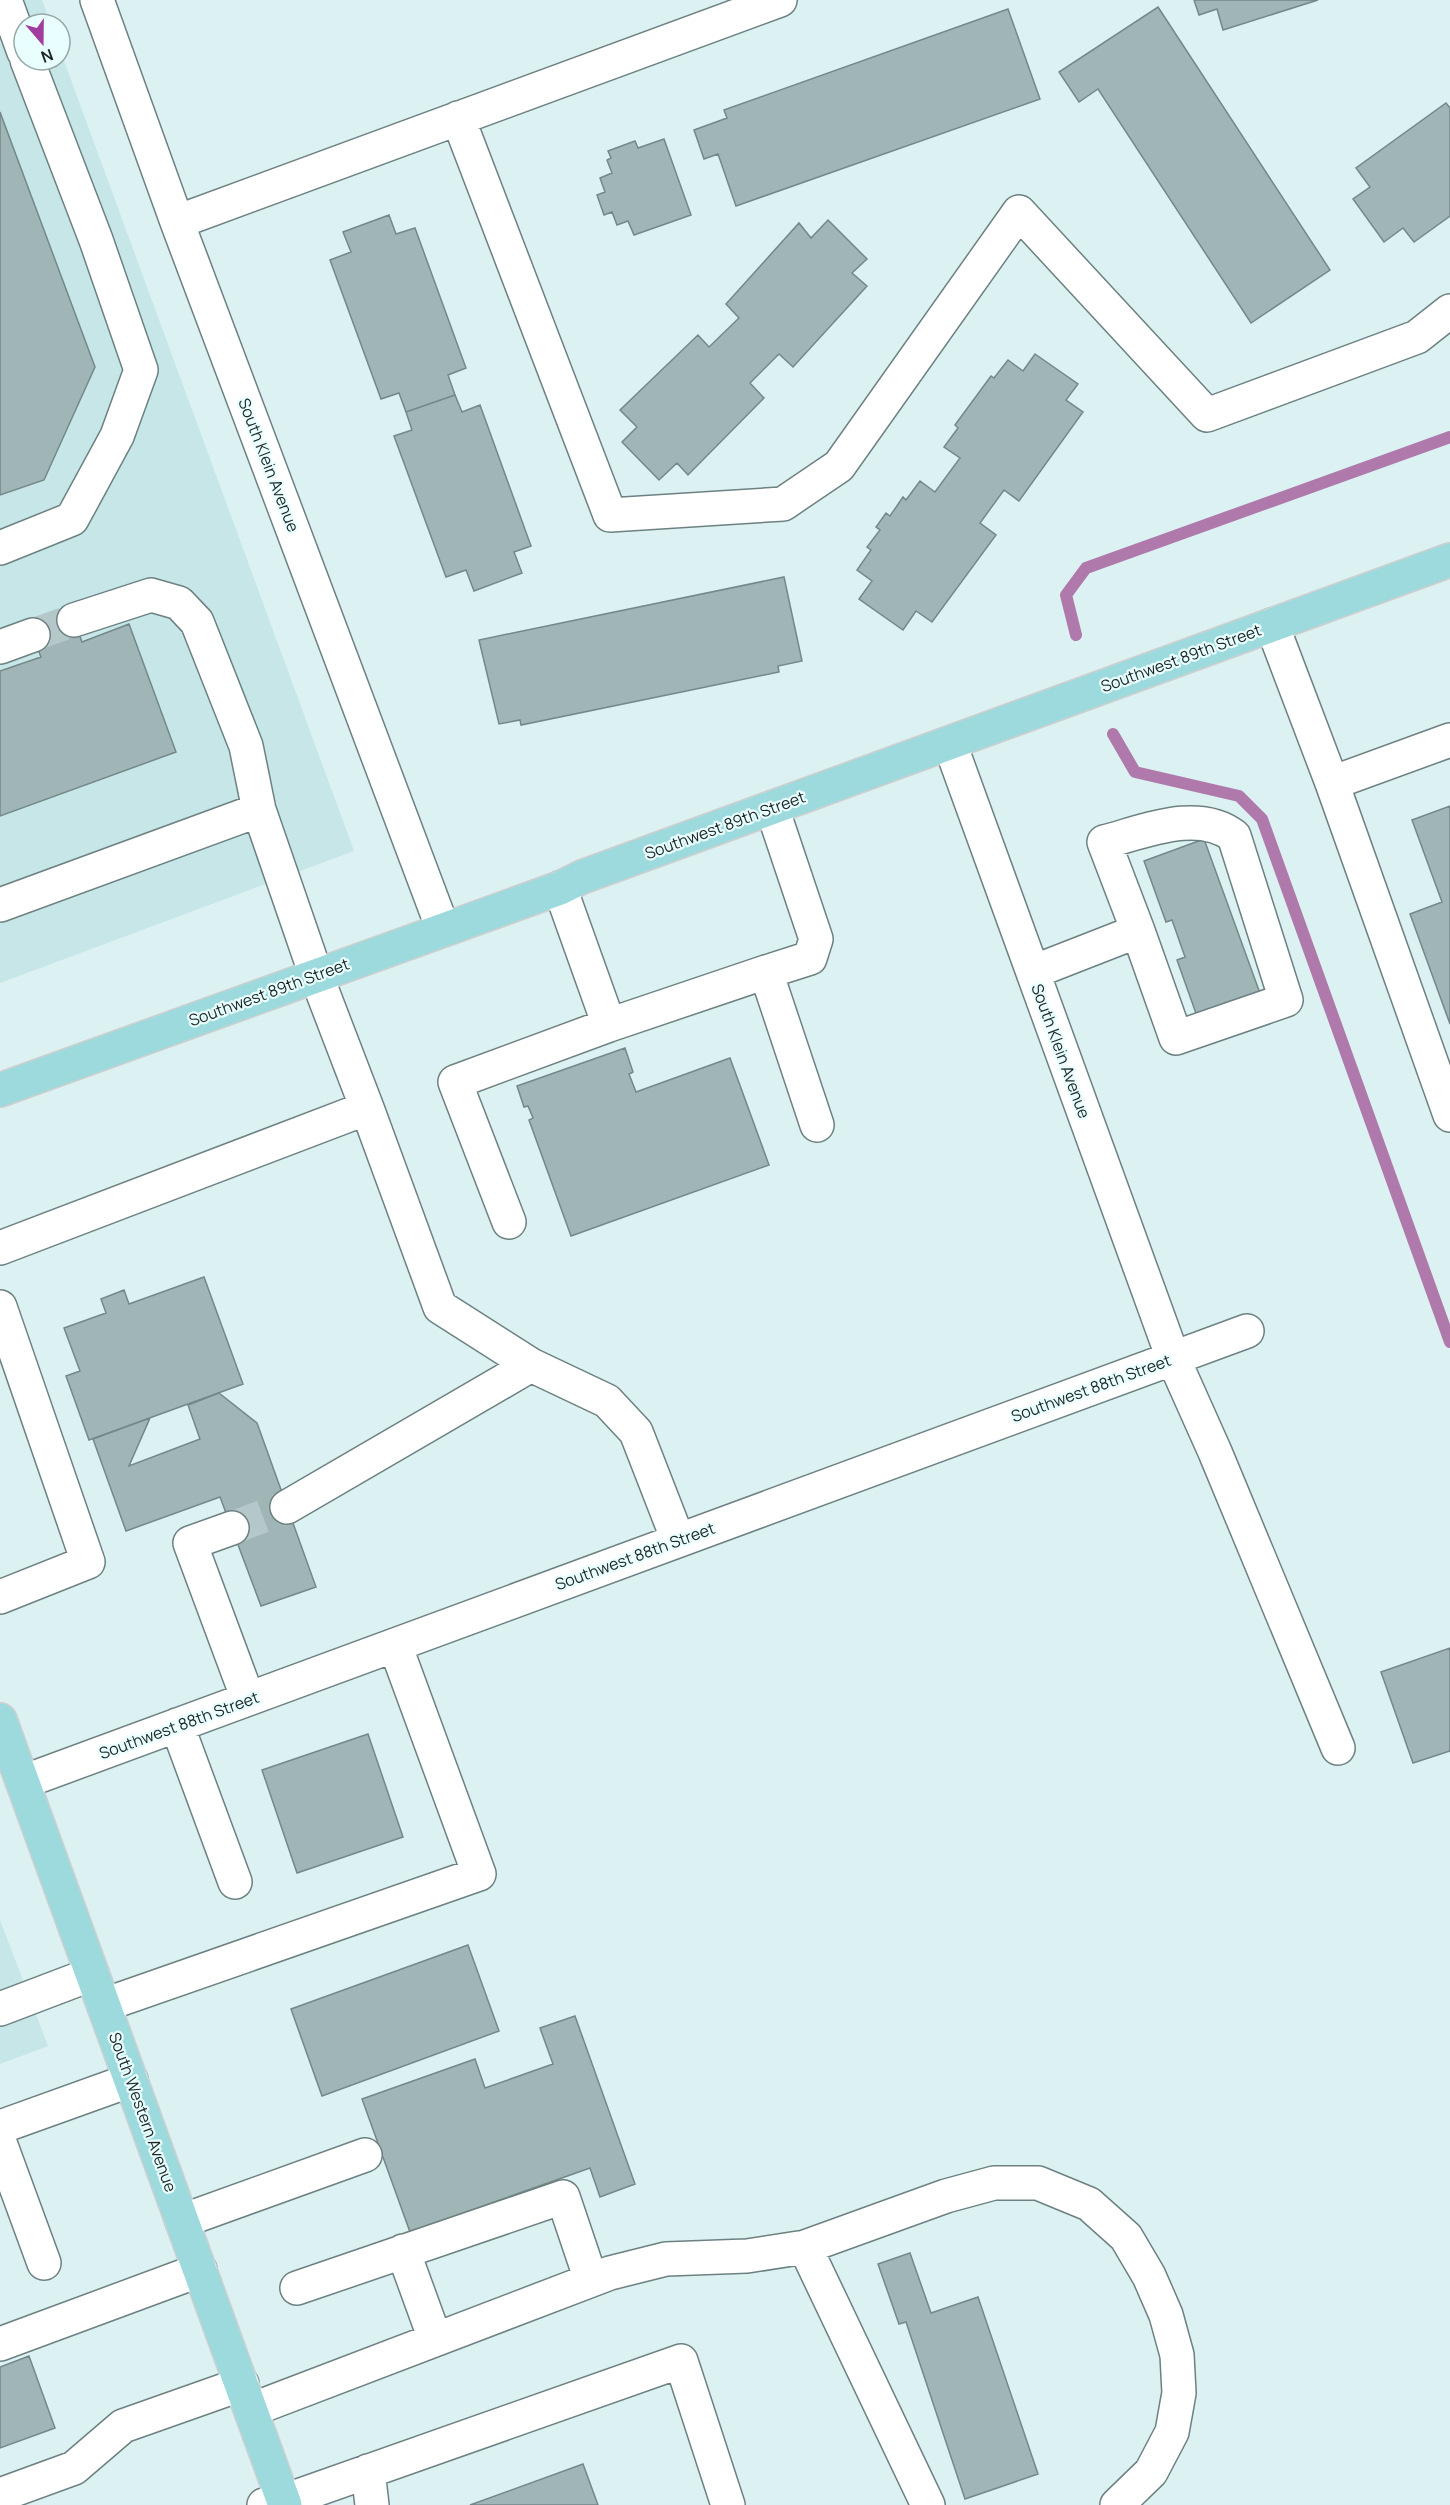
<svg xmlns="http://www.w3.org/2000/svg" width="1450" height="2505" viewBox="0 0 1450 2505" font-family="Manrope,sans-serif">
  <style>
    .built { fill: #c7e6e7 }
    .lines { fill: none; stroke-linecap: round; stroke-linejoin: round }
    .stream { stroke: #af7aab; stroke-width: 12 }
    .building { fill: #a0b5b6; stroke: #748889; stroke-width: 1.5 }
    .minor-tunnel { stroke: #b5c8c9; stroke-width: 33; stroke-dasharray: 33 16; stroke-linecap: butt }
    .minor-casing { stroke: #6d8182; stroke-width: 36 }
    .major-casing { stroke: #cecfcf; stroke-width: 36 }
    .minor { stroke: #fff; stroke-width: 33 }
    .major { stroke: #9ddadd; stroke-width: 33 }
    .labels { text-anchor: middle; stroke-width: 4.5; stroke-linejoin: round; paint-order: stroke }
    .street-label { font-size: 16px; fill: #1e2626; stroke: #e8feff }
  </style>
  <rect width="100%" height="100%" fill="#dbf1f2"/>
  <!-- built -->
  <path class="built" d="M0,0h42l9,24h-27v36h36v-10l294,801 -354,132z
    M0,1920l48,126 -48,18z"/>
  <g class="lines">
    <!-- stream -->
    <path class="stream" d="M1076,635l-10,-40 20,-27 364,-131
      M1113,734l22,38 104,24 23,23 188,523"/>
  </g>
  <!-- building -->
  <path class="building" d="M1194,0h124l-95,30 -6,-21 -18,6z
    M1158,7l172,263 -79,53 -153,-234 -19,13 -20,-30z
    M1008,9l32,90 -304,107 -18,-52 -14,5 -10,-29 33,-12 -3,-8z
    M1446,103l4,5v108l-36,26 -11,-14 -19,14 -31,-43 17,-12 -14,-19z
    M0,112l95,255 -51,113 -44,15z
    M664,139l27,76 -57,20 -6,-14 -11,4 -5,-13 -8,3 -7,-20 8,-3 -5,-14 12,-5 -5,-13 4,-2 -3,-7 27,-10 3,7z
    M389,215l7,19 19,-6 51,140 -18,7 7,20 -49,17 -7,-19 -18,6 -51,-139 21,-8 -8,-20z
    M828,220l39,39 -15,14 15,13 -74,81 -14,-13 -29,29 14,15 -76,77 -11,-12 -18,17 -37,-38 15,-15 -17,-17 78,-75 11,12 30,-29 -13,-14 73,-81 12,15z
    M1035,354l43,30 -12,16 17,12 -64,89 -15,-11 -24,33 16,12 -64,87 -16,-11 -13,19 -44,-31 13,-18 -15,-11 14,-20 -4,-3 13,-17 -4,-3 10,-14 4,3 13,-19 3,3 14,-19 15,11 25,-34 -16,-11 14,-19 -3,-3 36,-49 3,2 14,-18 15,11z
    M455,395l7,17 18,-7 51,141 -17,6 8,21 -48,18 -8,-21 -20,7 -52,-141 18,-6 -6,-18z
    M784,577l18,84 -24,5 1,6 -258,53 -1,-5 -21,4 -20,-84z
    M69,607l13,35 47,-18 47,128 -176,64v-145l41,-14 -14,-35z
    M1450,806v218l-40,-110 32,-12 -30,-82z
    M1204,839l57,157 -63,23 -21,-59 8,-3 -13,-37 -6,2 -22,-61z
    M625,1048l8,24 -4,2 7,18 94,-34 39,107 -198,71 -42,-116 4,-2 -5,-12 -4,1 -7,-21z
    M204,1277l39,107 -154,56 -23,-64 14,-5 -16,-43 42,-15 -5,-14 23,-9 5,14z
    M219,1393l38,30 59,164 -55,19 -41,-109 -94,34 -33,-92 57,-21 -21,48 71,-27 -12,-34z
    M1450,1648v103l-37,12 -32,-91z
    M368,1734l35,103 -106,36 -35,-103z
    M468,1945l31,86 -177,65 -31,-87z
    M575,2016l60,168 -35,13 -10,-29 -180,64 -48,-133 113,-40 10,29 68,-24 -13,-36z
    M910,2253l21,60 47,-16 60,177 -73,25 -59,-177 -7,2 -21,-60z
    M29,2356l26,72 -55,20v-81z
    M583,2464l15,41h-128z"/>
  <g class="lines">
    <!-- minor-tunnel -->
    <path class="minor-tunnel" d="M33,635l41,-15
      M232,1528l55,-21"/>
    <defs>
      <path id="minor" d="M5,0l19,52
        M97,0l80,222 266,707
        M458,118l152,397 173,-11 56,-38 180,-254 188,203 210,-78 33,-26
        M177,222l603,-222
        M0,548l72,-29 45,-83 24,-66 -45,-130 -69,-180
        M74,620l77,-25 28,8 18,19 49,124 13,64 57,165 51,133
        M1272,625l60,158 118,332
        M0,647l33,-12
        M950,744l223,614 42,94 123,296
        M1332,783l118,-43
        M772,808l44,131 -6,19 -44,14 51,153
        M560,888l49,137
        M0,905l259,-95
        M1033,972l105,-41 -34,-89c39,-10 94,-34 130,-6l52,164 -110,38 -38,-107
        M509,1222l-54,-140 154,-57 157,-53
        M0,1248l367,-140 73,199 91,58 76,36 29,31 42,108
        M0,1307l88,255 -88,35
        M287,1507l244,-142
        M232,1528l-42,15 58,156
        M177,1725l58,157
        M23,1782l1224,-451
        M104,2005l375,-131 -84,-229
        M0,2009l92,-35
        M0,2127l131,-47
        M0,2143l44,120
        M182,2221l183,-66
        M805,2247l123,258
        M403,2251l32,88
        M297,2288l266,-91 28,83
        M0,2344l200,-74
        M251,2410l359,-137 56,-14 81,-3 58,-9 141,-51 48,-13h44l51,21 37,33 23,39 17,39 11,40 2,38 -7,39 -21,40 -34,33
        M368,2471l4,34
        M0,2495l74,-27 49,-42 119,-42
        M264,2505l20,-4 397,-140 47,144"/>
      <path id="major" d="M0,1090l560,-202 22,-11 868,-317
        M0,1720l285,785"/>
    </defs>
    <!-- minor casing -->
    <use href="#minor" class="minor-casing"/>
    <!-- major casing -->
    <use href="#major" class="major-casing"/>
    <!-- minor -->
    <use href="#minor" class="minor"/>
    <!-- major -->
    <use href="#major" class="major"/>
  </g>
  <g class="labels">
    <!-- street labels -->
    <g class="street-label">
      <text transform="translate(269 465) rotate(69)" y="6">South Klein Avenue</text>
      <text transform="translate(1181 658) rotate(-20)" y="6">Southwest 89th Street</text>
      <text transform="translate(725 825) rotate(-20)" y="6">Southwest 89th Street</text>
      <text transform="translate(269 992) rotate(-20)" y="6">Southwest 89th Street</text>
      <text transform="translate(1061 1051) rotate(70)" y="6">South Klein Avenue</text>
      <text transform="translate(1091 1388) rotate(-20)" y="6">Southwest 88th Street</text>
      <text transform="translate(635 1556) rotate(-20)" y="6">Southwest 88th Street</text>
      <text transform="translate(179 1725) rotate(-20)" y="6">Southwest 88th Street</text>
      <text transform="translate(143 2112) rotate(70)" y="6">South Western Avenue</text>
    </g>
  </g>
  <!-- north arrow -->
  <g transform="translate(42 42) rotate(160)"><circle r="28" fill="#e8feff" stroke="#97a8a8" stroke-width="1.5"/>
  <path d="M0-4.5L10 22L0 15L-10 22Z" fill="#a33c9f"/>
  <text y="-9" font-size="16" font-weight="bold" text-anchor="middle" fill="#1e2626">N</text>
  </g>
</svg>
